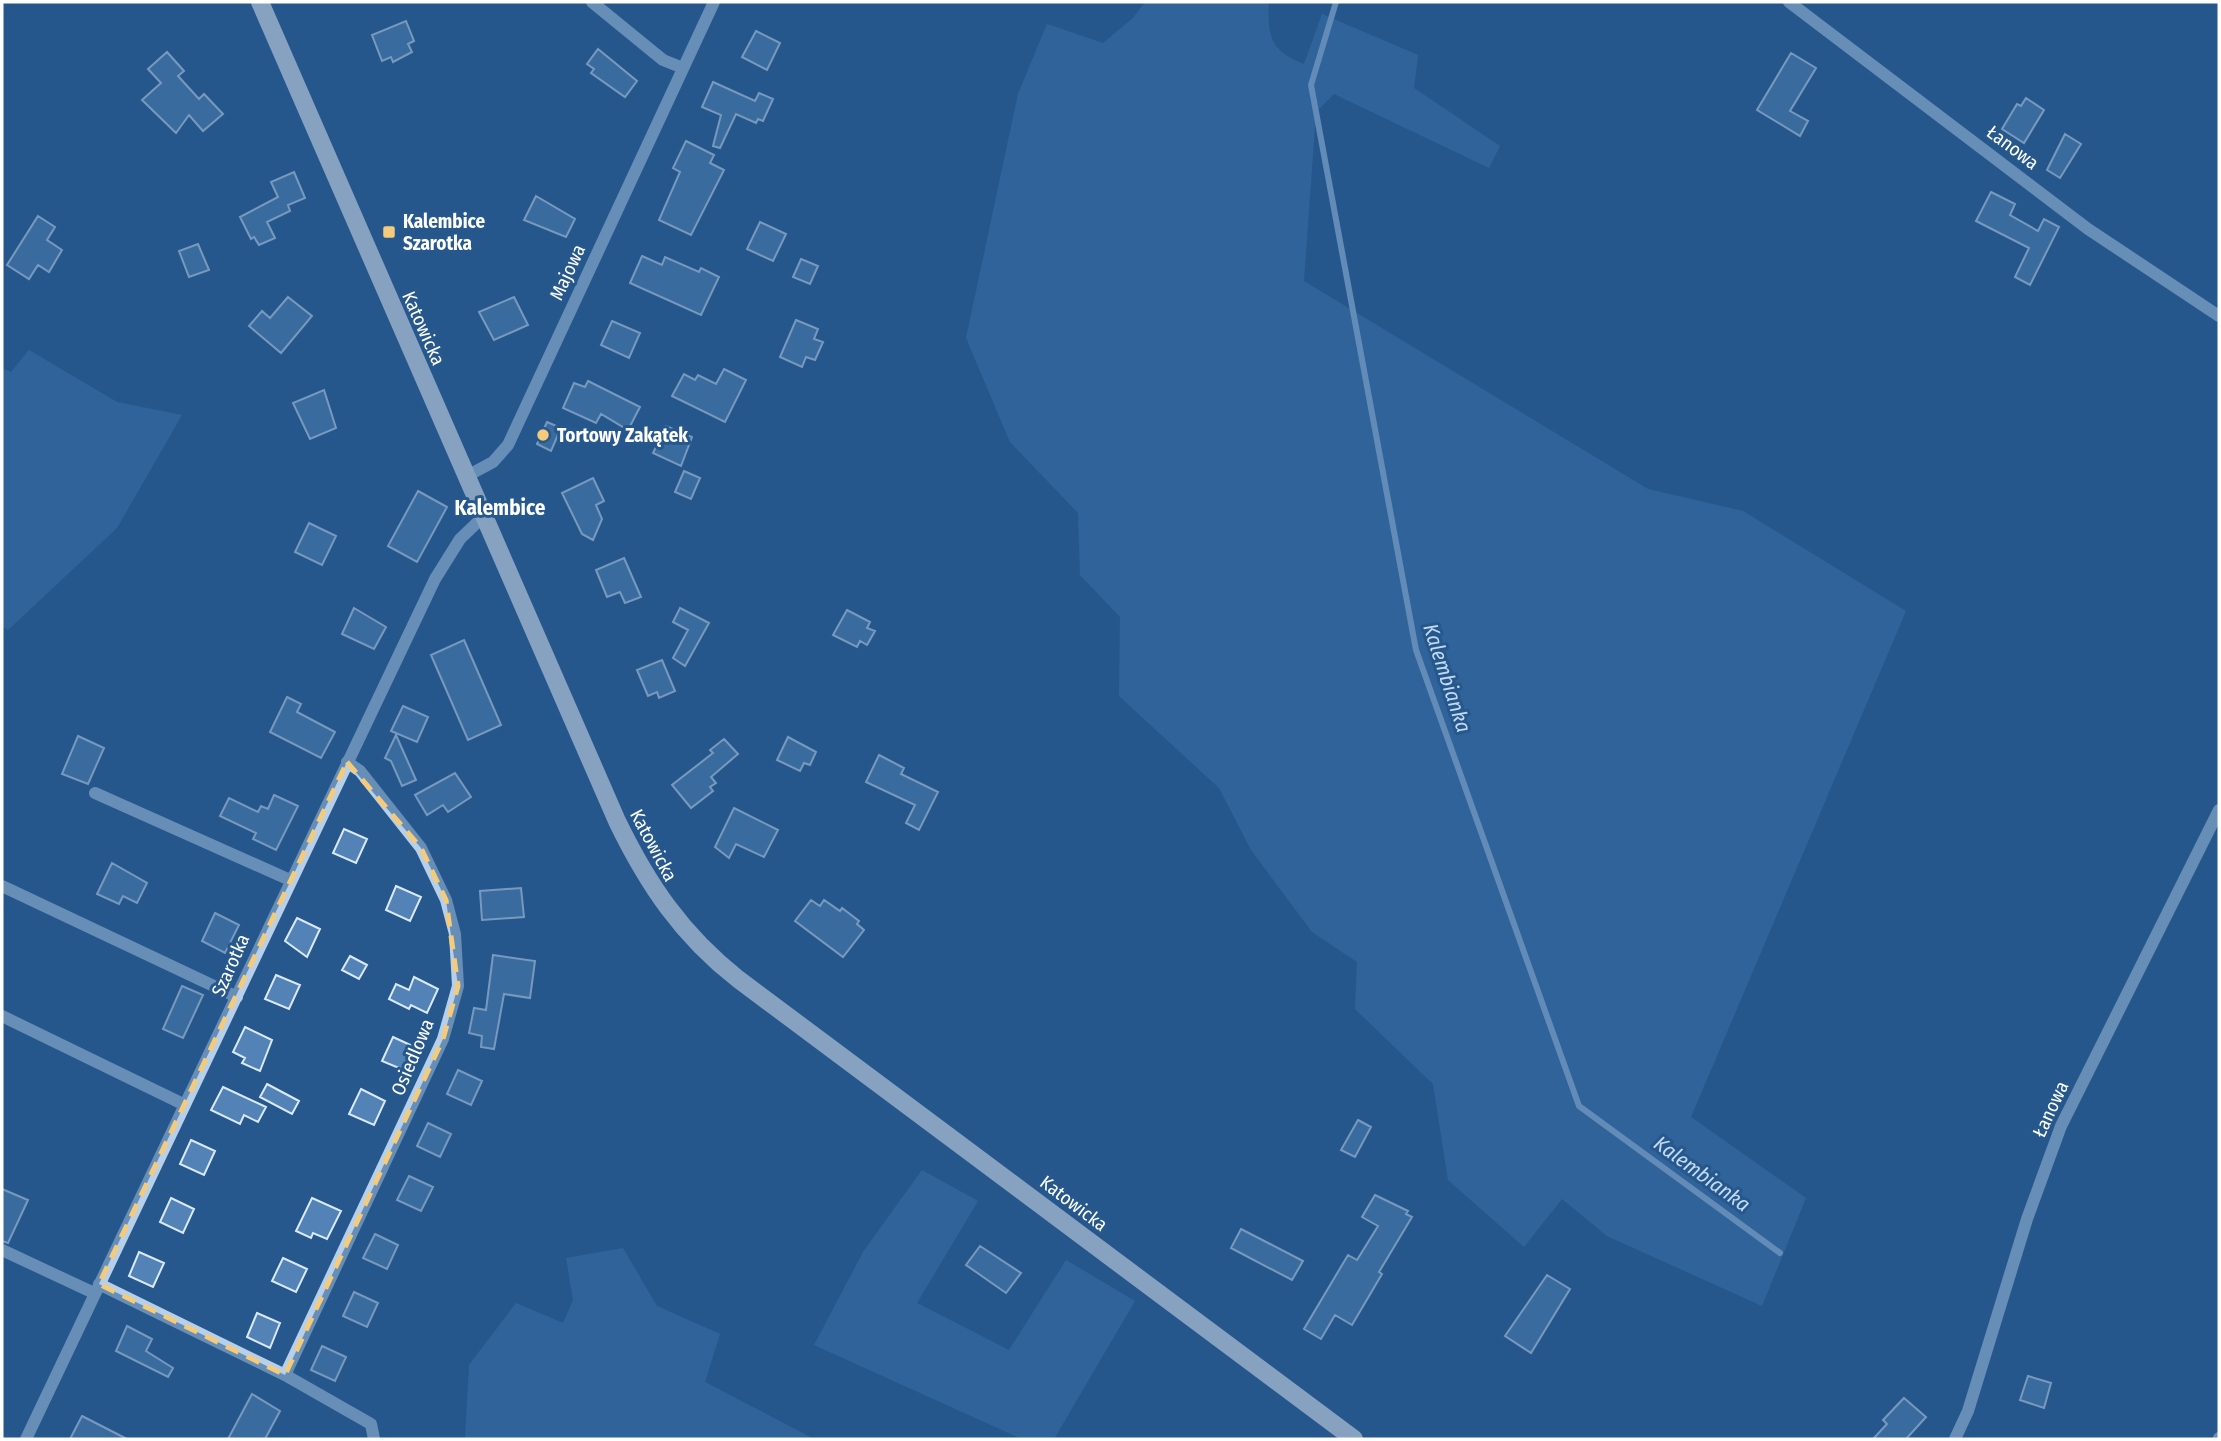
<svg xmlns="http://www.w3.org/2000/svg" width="2221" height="1441" viewBox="0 0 2221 1441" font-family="'Fira Sans Condensed',sans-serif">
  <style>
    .green { fill: #3b72aa }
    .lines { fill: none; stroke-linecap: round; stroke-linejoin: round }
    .stream { stroke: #aacbeb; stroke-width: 6 }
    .building { fill: #5383b6; stroke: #dae9f8; stroke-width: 2 }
    .minor { stroke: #b6d0eb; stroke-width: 12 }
    .major { stroke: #fafcff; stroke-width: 18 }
    .marked { fill: none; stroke: #f4cb7b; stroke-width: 5; stroke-dasharray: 14 9; stroke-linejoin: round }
    .poi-dot { fill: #f4cb7b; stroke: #26588d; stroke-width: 2.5 }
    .labels { text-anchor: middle; stroke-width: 6; stroke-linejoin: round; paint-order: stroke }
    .street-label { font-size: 19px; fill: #fff; stroke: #26588d }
    .poi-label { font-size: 19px; font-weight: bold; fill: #fff; stroke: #26588d; text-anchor: start }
    .neighbourhood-label { font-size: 21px; font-weight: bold; fill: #fff; stroke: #26588d }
    .water-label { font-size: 21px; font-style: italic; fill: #c2daf2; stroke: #26588d }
  </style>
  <rect width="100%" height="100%" fill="#26588d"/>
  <!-- green -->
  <path class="green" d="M1145,2h124c-2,33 1,49 35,62l18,-50 96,41 -4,33 86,58 -11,22 -155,-74 -18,18 -12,169 344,208 95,22 163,100 -215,506 115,81 -44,108 -155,-70 -45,-37 -38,48 -76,-67 -15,-96 -78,-75 2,-47 -45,-30 -61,-82 -32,-62 -100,-92 1,-79 -40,-42 -2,-62 -68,-71 -44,-104 52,-244 29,-70 56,19 30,-25z
    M29,350l88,52 65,13 -65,113 -109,102 -6,-3v-259l9,4z
    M922,1170l56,31 -61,102 92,47 57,-90 69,41 -81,138h-32l-208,-94 49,-93z
    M623,1248l34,58 63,28 -15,48 109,57h-349l4,-74 47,-62 47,20 10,-23 -7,-42z"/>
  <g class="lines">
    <!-- stream -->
    <path class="stream" d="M1336,2l-25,83 105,565 163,456 201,147"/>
  </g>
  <!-- building -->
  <path class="building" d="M406,21l8,20 -6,3 4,8 -19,10 -2,-5 -9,4 -10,-26z
    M756,31l24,12 -13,27 -25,-13z
    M598,49l39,32 -12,16 -34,-24 3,-4 -7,-5z
    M167,52l17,19 -6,5 21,23 5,-5 19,20 -20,17 -14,-16 -13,18 -34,-33 19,-17 -13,-14z
    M1791,53l25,15 -26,43 18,10 -8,15 -43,-26z
    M713,82l42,19 4,-8 14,6 -10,22 -5,-2 -2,4 -20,-9 -16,34 -7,-2 8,-31 -19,-8z
    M2026,98l18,12 -20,33 -22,-14 15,-25 4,2z
    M2065,134l16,10 -21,34 -13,-8z
    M686,141l28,14 -4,8 14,7 -33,65 -32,-15 21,-48 -7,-4z
    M294,172l11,26 -17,7 2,6 -23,11 8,16 -16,7 -5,-8 -3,2 -11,-22 38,-20 -7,-15z
    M1991,192l24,12 -5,11 28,16 6,-12 15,8 -29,58 -15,-8 14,-29 -53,-27z
    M536,196l39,23 -9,18 -42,-17z
    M38,216l17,11 -8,13 15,10 -13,22 -11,-7 -9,14 -22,-14z
    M760,222l26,12 -13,27 -26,-12z
    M198,244l11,26 -20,7 -10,-26z
    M642,256l20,9 3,-8 34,15 2,-4 18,9 -18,38 -71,-32z
    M801,259l17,7 -8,18 -17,-7z
    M288,297l24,19 -31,37 -32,-27 13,-15 8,7z
    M514,297l14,28 -34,15 -15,-28z
    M796,320l22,9 -4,10 9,3 -8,18 -9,-3 -4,10 -22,-10z
    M612,321l28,12 -11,25 -28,-13z
    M724,369l22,11 -21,42 -53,-26 12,-22 11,6 3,-5 18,9z
    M588,381l52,26 -12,23 -27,-16 -5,9 -33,-15 11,-25 11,4z
    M324,390l12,38 -26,11 -17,-36z
    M547,422l14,6 -10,23 -14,-7z
    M666,426l26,11 -11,29 -28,-13z
    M684,471l16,7 -9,21 -16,-7z
    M593,478l11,23 -8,4 6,14 -9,21 -11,-6 -20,-41z
    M418,491l29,16 -30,55 -29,-16z
    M309,523l27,13 -14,29 -27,-13z
    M624,558l17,39 -16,6 -5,-11 -13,5 -11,-27z
    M354,608l32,19 -12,22 -32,-15z
    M680,608l29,15 -24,43 -12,-8 15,-28 -15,-8z
    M847,610l23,12 -3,6 8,3 -8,14 -7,-4 -3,6 -24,-12z
    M464,640l37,85 -33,15 -37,-85z
    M662,660l13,31 -16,7 -2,-6 -9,4 -11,-26z
    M287,697l14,7 -4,8 38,20 -14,26 -51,-26z
    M403,706l25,11 -11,25 -26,-11z
    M396,735l20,45 -14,6 -11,-25 -6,-3z
    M78,736l26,12 -16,36 -26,-10z
    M788,737l28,15 -6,13 -6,-2 -4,8 -23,-11z
    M724,739l14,15 -27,23 5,6 -6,4 3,4 -22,17 -19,-23 41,-32 -3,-3z
    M879,755l25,13 -3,6 37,18 -19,38 -13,-7 9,-18 -49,-23z
    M455,773l16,24 -23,15 -5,-7 -16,10 -12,-20z
    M274,795l24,11 -22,44 -23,-11 3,-6 -36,-17 9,-18 29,14 3,-6 7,3z
    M734,808l44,22 -14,27 -28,-13 -7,14 -14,-11z
    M344,829l23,10 -11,24 -23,-10z
    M112,863l35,20 -10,20 -14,-7 -4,8 -22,-10z
    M396,886l25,11 -11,24 -24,-11z
    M521,888l3,29 -42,3 -2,-29z
    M811,900l9,6 4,-6 16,11 2,-3 17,13 -2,3 7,6 -21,27 -48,-36z
    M215,913l24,12 -14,28 -23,-12z
    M297,918l23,11 -13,28 -22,-16z
    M493,955l42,6 -5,37 -26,-4 -10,55 -13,-2 1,-11 -13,-3 5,-25 12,2z
    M350,956l17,9 -8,14 -17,-9z
    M276,975l24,10 -11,24 -24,-10z
    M414,977l24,12 -11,24 -16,-8 -2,4 -20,-10 7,-15 13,6z
    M182,986l21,9 -20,43 -20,-9z
    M245,1027l27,13 -12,31 -18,-8 3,-5 -12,-6z
    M393,1037l24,11 -11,23 -24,-10z
    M458,1070l24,11 -11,24 -24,-11z
    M267,1084l32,17 -7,13 -32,-17z
    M223,1087l43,20 -8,15 -14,-7 -4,9 -29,-14z
    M361,1089l24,12 -11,24 -25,-11z
    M1358,1120l13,7 -16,30 -14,-7z
    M428,1123l23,11 -11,23 -23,-11z
    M191,1140l24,11 -11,24 -24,-11z
    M409,1176l24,11 -12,24 -24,-11z
    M2,1189l26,11 -20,43 -6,-2z
    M1375,1195l33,16 -2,3 6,3 -33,55 3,2 -30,51 -17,-10 -14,24 -17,-10 44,-74 9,5 21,-34 -16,-9z
    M171,1198l23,11 -11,24 -23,-11z
    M312,1198l29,13 -14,28 -14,-6 -2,5 -15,-7z
    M1241,1229l62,32 -11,19 -61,-32z
    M375,1234l23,11 -11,24 -24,-11z
    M980,1246l41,27 -15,20 -40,-28z
    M139,1252l25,11 -11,24 -24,-11z
    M283,1258l24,11 -11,23 -24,-11z
    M1547,1275l23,14 -39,64 -26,-17z
    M354,1292l24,11 -11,24 -24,-11z
    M257,1313l23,10 -10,25 -23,-11z
    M127,1326l25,13 -6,12 27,17 -5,9 -52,-26z
    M322,1346l24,11 -11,24 -24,-11z
    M2028,1376l23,7 -7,25 -24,-8z
    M252,1394l28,17 -15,28h-37z
    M1904,1398l22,19 -20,22h-33l14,-15 -4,-4z
    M82,1416l45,23h-57z"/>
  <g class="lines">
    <!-- minor -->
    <path class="minor" d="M592,2l71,58 20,8
      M1789,2l299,227 131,87
      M467,476l26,-14 15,-17 206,-443
      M95,793l195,87
      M2,886l235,111
      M2,1016l183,89
      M2,1250l92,43
      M99,1284l186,91 86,49 3,15
      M285,1375l158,-336 15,-53 -3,-52 -9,-34 -25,-52 -61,-77 -13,-9
      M26,1439l409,-860 25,-40 24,-23
      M1955,1439l13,-28 59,-192 34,-93 158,-316
      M2219,1439v-1"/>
    <!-- major -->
    <path class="major" d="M260,2l357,819c31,64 65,114 121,158l616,460"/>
  </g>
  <!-- marked area -->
  <path d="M0 0H2221V1441H0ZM347,762l74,86 25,52 12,86 -15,53 -158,336 -186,-91z" fill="#26588d" fill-opacity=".55" fill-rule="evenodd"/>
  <path class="marked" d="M347,762l74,86 25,52 12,86 -15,53 -158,336 -186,-91z"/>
  <!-- markers -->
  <g class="poi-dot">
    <rect x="382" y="225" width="14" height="14" rx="3.5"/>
    <circle cx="543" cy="435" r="7"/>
  </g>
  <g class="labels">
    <!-- street labels -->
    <g class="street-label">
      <text transform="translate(2013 147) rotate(37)" y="7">Łanowa</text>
      <text transform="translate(567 272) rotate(-65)" y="7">Majowa</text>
      <text transform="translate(424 328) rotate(66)" y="7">Katowicka</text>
      <text transform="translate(654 845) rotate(62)" y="7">Katowicka</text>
      <text transform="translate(230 965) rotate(-66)" y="7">Szarotka</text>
      <text transform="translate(412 1057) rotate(-67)" y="7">Osiedlowa</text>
      <text transform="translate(2050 1109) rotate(-65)" y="7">Łanowa</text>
      <text transform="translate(1074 1203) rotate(37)" y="7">Katowicka</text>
    </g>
    <!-- poi labels -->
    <g class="poi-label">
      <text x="403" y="228">Kalembice<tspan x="403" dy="22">Szarotka</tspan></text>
      <text x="557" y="442">Tortowy Zakątek</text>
    </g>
    <!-- neighbourhood labels -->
    <g class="neighbourhood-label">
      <text x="500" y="515">Kalembice</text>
    </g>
    <!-- water labels -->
    <g class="water-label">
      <text transform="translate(1447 678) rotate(72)" y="7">Kalembianka</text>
      <text transform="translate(1702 1174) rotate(36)" y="7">Kalembianka</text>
    </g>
  </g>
  <!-- border -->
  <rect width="2221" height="1441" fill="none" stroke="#ffffff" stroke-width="7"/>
</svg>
